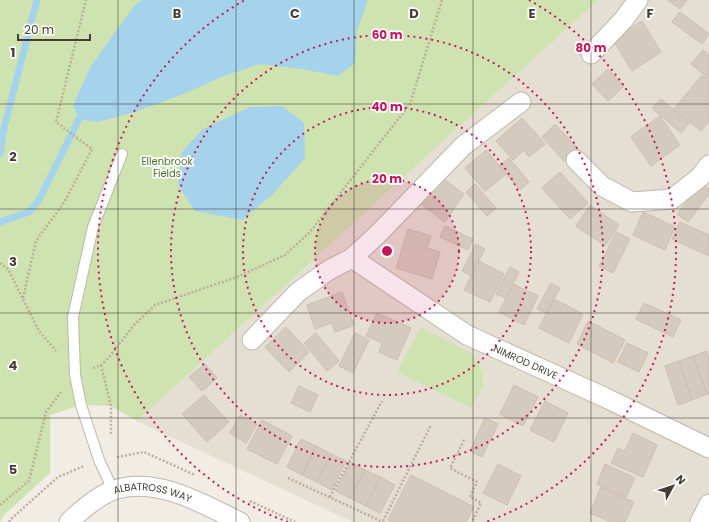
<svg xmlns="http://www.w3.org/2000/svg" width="709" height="522" viewBox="0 0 709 522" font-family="Poppins,sans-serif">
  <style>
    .residential { fill: #e5ded3 }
    .green { fill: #cfe3b0 }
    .water { fill: #a5d3eb }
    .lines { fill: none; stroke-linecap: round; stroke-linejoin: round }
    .stream { stroke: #a5d3eb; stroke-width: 7 }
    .building { fill: #d5cabe; stroke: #ccbfaf }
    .lane-casing { stroke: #bfb7ab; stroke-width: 12 }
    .street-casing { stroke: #bfb7ab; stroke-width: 21 }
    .path { stroke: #bdae9b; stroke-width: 2.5; stroke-dasharray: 2 2; stroke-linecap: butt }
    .lane { stroke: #fff; stroke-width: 10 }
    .street { stroke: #fff; stroke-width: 19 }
    .grid { fill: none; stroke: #433d35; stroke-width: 1; stroke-opacity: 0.55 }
    .ring { fill: none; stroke: #c2185b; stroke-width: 2; stroke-dasharray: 2 4 }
    .labels { text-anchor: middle; stroke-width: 3.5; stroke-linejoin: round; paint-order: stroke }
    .park-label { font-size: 10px; fill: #4b702d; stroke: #fff }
    .street-label { font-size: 10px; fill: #433d35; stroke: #fff }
    .grid-label { font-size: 13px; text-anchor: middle; font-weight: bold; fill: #433d35; stroke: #fff; stroke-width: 3.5; stroke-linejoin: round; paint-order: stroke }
    .centre { fill: #c2185b; stroke: #fff; stroke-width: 2 }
    .ring-label { font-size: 12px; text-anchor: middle; font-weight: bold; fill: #c2185b; stroke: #fff; stroke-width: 3.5; stroke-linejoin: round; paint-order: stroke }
  </style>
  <rect width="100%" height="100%" fill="#f1ede5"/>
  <!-- residential -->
  <path class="residential" d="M598,0h111v522h-356l-216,-101z"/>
  <!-- green -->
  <path class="green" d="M0,0h598l-461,421 -26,-15 -30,-1 -31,10v58l-46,42 -4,7z
    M421,327l51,27 11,17v15l-12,22 -74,-36z"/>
  <!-- water -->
  <path class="water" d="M142,0h226l-11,31 -2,32 -17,13 -37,-7 -41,-5 -36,12 -43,19 -46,17 -37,10 -19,-3 -6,-14 18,-39 42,-59z
    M282,106l22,17 1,35 -31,35 -32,27 -47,-9 -17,-26 4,-33 21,-23 47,-22z"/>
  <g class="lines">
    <!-- stream -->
    <path class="stream" d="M0,154l4,-26 33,-128
      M0,222l29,-10 10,-12 40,-81"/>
  </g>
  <!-- building -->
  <path class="building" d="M668,0h19l-7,9z
    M680,12l29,22 -7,10 -30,-22z
    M642,21l19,31 -29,19 -19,-31z
    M703,50l6,5v24l-18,-15z
    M608,69l16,17 -16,15 -16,-17z
    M702,75l7,6v40l-8,10 -27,-22z
    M661,99l28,24 -8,10 -29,-25z
    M660,116l20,29 -29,21 -20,-29z
    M522,118l23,26 -16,13 -5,-7 -11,10 -17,-19z
    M555,124l23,25 -14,12 -22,-24z
    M486,150l20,24 -21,17 -20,-23z
    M509,158l20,24 -9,8 -21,-24z
    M560,172l28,31 -18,16 -28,-31z
    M441,177l23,17 -19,28 -23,-17z
    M701,183l8,6v5l-21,28 -11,-8z
    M475,184l21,24 -9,8 -21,-24z
    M590,205l29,20 -14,21 -29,-20z
    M643,212l32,15 -10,23 -32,-15z
    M680,222l29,13v21l-37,-17z
    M445,226l28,13 -5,11 -28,-13z
    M408,229l23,7 -4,12 13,4 -8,27 -36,-11z
    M616,232l14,7 -17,34 -14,-7z
    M476,244l9,5 -14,27 -9,-5z
    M479,261l25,13 -14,28 -26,-12z
    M510,267l9,5 -13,26 -10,-4z
    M551,283l9,5 -14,25 -9,-4z
    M513,284l25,12 -14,29 -25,-13z
    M342,292l12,33 -19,7 -3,-9 -17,6 -8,-24z
    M554,299l29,15 -14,29 -30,-15z
    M644,303l37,17 -8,17 -37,-18z
    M377,313l34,15 -14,32 -18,-8 3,-9 -16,-7z
    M588,321l37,19 -12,23 -36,-19z
    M286,327l23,25 -20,20 -24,-25z
    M316,333l23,28 -12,10 -23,-28z
    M355,333l14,7 -16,33 -14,-7z
    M627,343l21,10 -9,19 -21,-10z
    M707,351l2,7v36h-2l-14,-38z
    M693,356l14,38 -15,6 -13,-39z
    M679,361l13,39 -14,5 -13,-39z
    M205,364l12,14 -15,13 -13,-14z
    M514,385l24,12 -15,29 -23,-12z
    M299,386l19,9 -8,17 -19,-9z
    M204,395l25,27 -22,20 -25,-28z
    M545,401l23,12 -14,29 -24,-12z
    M240,415l17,9 -11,19 -16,-10z
    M485,418l13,6 -16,33 -12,-6z
    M262,420l30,16 -15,28 -30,-15z
    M633,433l24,12 -14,32 -32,-14 7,-15 7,3z
    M301,439l15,7 -14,29 -15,-8z
    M316,446l15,8 -14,28 -15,-7z
    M331,454l15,7 -14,29 -15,-8z
    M350,462l15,8 -15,28 -14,-7z
    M498,464l23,12 -14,29 -24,-12z
    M605,464l30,14 -9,19 -29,-13z
    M365,470l15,7 -14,29 -16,-8z
    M411,475l63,32 -8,15h-73l-5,-2z
    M380,477l15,8 -15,28 -14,-7z
    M601,487l33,15 -9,20h-14l-21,-9z"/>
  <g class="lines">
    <defs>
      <path id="lane" d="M113,490l-14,-30 -18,-55 -6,-30 -2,-58 20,-90 29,-73"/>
      <g id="street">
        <path d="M591,54l33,-35 14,-19"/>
        <path d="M576,160l26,26 30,16 40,-3 28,-22 9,-12"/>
        <path id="s1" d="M352,258l115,77 137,62 105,51"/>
        <path d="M252,340l46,-48 31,-22 23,-12 26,-24 85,-88 58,-44"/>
        <path id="s2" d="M69,522c11,-11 30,-27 45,-32 43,-14 89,14 126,32"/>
        <path d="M700,522l9,-18"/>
      </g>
    </defs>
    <!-- lane casing -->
    <use href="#lane" class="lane-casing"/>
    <!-- street casing -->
    <use href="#street" class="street-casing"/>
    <!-- path -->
    <path class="path" d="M0,263l8,6 31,62 17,20
      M23,298l13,-57 29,-40 27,-52 -36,-27 30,-122
      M101,365l10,41v29
      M93,368l8,-3 10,-10 23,-30 21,-20 82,-28 48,-22 25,-23 100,-128 32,-104
      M464,440l-14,28 27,14 -7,15 11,6 -9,19
      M117,457l27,-5 51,23
      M288,478l95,44
      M330,497l52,-96
      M250,501l45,21
      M0,505l29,-24 17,-69 15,-20
      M383,521l48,-96
      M9,522l2,-3 47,-42 26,-11"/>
    <!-- lane -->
    <use href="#lane" class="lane"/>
    <!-- street -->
    <use href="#street" class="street"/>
  </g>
  <!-- grid -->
  <path class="grid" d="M118,0v522M236,0v522M354,0v522M473,0v522M591,0v522M0,104h709M0,209h709M0,313h709M0,418h709"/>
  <!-- distance rings -->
  <circle cx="387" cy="251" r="72" fill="#c2185b" fill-opacity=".12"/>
  <g class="ring">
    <circle cx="387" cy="251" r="72"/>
    <circle cx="387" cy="251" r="144"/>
    <circle cx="387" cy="251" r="216"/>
    <path d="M288 522A288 288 0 0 1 245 0M529 0A288 288 0 0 1 486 522"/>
  </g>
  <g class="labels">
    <!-- park labels -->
    <g class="park-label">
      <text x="167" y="165">Ellenbrook<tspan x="167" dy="12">Fields</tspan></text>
    </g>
    <!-- street labels -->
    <g class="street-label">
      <text dy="4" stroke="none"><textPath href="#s1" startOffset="203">NIMROD DRIVE</textPath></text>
      <text dy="4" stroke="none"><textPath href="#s2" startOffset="95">ALBATROSS WAY</textPath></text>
    </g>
  </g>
  <g class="grid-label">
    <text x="177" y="18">B</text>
    <text x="295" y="18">C</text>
    <text x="414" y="18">D</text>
    <text x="532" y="18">E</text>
    <text x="650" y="18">F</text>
    <text x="13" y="57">1</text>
    <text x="13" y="161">2</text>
    <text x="13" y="266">3</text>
    <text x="13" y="370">4</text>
    <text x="13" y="474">5</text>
  </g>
  <circle cx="387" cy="251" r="6" class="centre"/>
  <g class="ring-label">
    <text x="387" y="39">60 m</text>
    <text x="591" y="52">80 m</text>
    <text x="387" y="111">40 m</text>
    <text x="387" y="183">20 m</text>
  </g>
  <!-- north arrow -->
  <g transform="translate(673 486) rotate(50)" stroke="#ffffff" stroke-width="3" paint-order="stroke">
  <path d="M0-3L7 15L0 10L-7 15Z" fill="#433d35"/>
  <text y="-6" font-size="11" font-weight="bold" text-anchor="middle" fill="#433d35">N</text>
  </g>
  <!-- scale -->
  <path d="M18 34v6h72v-6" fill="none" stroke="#433d35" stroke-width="2"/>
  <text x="24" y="34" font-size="12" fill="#433d35" stroke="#ffffff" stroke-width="3" paint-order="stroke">20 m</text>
</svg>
